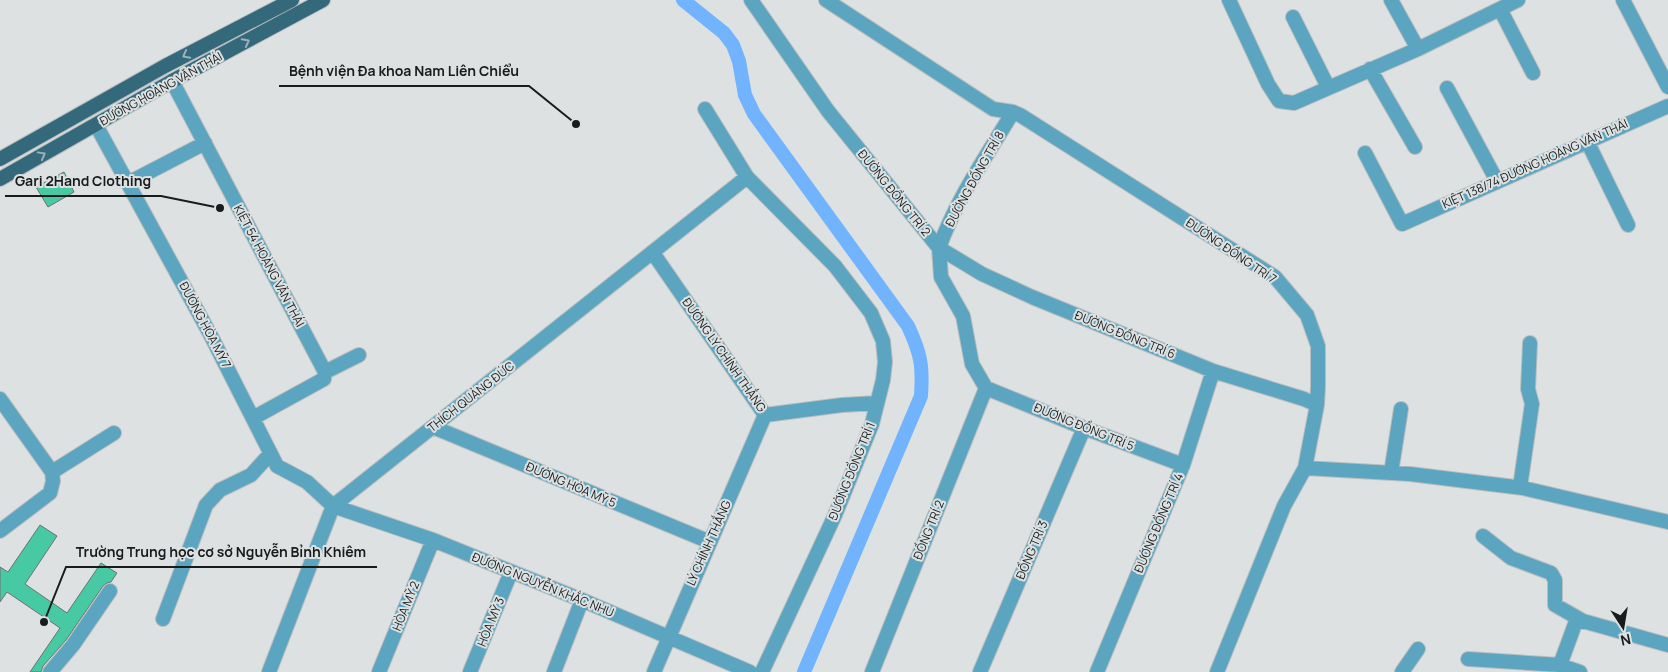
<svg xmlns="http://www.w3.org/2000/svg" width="1668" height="672" viewBox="0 0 1668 672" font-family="Manrope,sans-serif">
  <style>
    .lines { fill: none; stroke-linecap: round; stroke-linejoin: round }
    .canal { stroke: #71b4fd; stroke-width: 14 }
    .building { fill: #47c9a4; stroke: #6e7270 }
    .minor-casing { stroke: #babebe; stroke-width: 16 }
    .primary-casing { stroke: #babebe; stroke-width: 16 }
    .minor { stroke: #5ca5c1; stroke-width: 14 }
    .primary { stroke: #34687b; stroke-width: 14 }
    .oneway { stroke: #99b1b8 }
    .labels { text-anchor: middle; stroke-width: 4; stroke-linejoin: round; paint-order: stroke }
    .street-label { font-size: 12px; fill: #1a1c1c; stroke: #dde1e1 }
    .leader { fill: none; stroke: #1a1c1c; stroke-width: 2 }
    .callout-dot { fill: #1a1c1c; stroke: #dde1e1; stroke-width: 2 }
    .callout-label { font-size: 14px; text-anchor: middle; font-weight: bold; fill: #1a1c1c; stroke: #dde1e1; stroke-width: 4; stroke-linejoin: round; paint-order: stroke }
  </style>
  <rect width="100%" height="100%" fill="#dde1e1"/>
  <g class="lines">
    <!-- canal -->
    <path class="canal" d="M683,0l41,33 9,12 6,16 6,34 9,19 154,212c13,28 15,40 13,70l-117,276"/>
  </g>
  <!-- building -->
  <path class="building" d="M64,172l10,20 -26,15 -12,-20z
    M40,525l17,11 -32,48 42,29 34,-50 16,10 -6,9 -4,1 -4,3 -37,54 -23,26 -2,6h-11l30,-44 -53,-36 -7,10v-35l8,5z"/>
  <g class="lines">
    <defs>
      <path id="minor" d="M751,0l77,111 111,137 2,29 22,39 9,48 14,24
        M826,0l167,109 20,3 7,3 255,162 32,38 11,31v41l-1,18 -12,63 -21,38 -67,166
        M1229,0l39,84 11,17 15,2 124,-54 100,-49
        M1391,0l27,49
        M1623,0l45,87
        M1500,9l33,64
        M1293,17l35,70
        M1370,69l45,78
        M172,81l153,291 -1,7 -71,39
        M1447,88l50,93
        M705,109l42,68 88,89 36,47 12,28 2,21 -2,18 -11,44 -37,91 -73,157
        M96,125l114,209 67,132 30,16 26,24 100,34 149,60 168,72
        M1587,141l41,84
        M1365,153l37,71 266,-118
        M128,183l77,-40
        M939,248l43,26 50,23 181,74 91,28 13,6
        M939,248c17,-48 48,-93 74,-136
        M653,253l112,162
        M325,372l34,-17
        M986,388l98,40 99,37
        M0,399l52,73 1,9 -3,12 -50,38
        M765,415l77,-10 35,-2
        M433,427l277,115
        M1305,468l105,6 113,14 145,34
        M52,472l62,-39
        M1391,473l10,-64
        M1520,487l12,-83 -4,-15 2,-46
        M1483,536l28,22 40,15 4,7v25l28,16
        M163,619l43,-114 14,-15 31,-15 19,-21
        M1468,659l92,6 20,7
        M1560,665l15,-41 8,-3 85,24
        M50,672l23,-27 37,-54
        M269,672l64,-166 414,-329
        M379,672l54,-132
        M470,672l41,-100
        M554,672l28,-72
        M654,672l111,-257
        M872,672l114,-284
        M980,672l104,-244
        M1097,672l86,-207 30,-94
        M1402,672l16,-23"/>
      <path id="primary" d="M0,159l165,-93 127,-66
        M0,179l172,-98 151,-81"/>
    </defs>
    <!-- minor casing -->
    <use href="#minor" class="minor-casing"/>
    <!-- primary casing -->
    <use href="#primary" class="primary-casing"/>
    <!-- minor -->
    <use href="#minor" class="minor"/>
    <!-- primary -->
    <use href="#primary" class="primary"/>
  </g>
  <!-- one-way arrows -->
  <defs><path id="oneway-chevron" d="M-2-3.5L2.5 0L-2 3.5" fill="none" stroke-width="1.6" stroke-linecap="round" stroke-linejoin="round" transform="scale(1.25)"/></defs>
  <g class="oneway">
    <use href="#oneway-chevron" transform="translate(246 42) rotate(-28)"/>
    <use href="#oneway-chevron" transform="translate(186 55) rotate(152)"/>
    <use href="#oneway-chevron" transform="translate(42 155) rotate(-29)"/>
  </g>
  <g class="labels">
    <!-- street labels -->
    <g class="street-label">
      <text transform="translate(161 89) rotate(-29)" y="4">ĐƯỜNG HOÀNG VĂN THÁI</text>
      <text transform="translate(1535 164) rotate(-24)" y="4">KIỆT 138/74 ĐƯỜNG HOÀNG VĂN THÁI</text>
      <text transform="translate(975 179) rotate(-61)" y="4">ĐƯỜNG ĐỒNG TRÍ 8</text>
      <text transform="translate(894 193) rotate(51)" y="4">ĐƯỜNG ĐỒNG TRÍ 2</text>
      <text transform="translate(1231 251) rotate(34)" y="4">ĐƯỜNG ĐỒNG TRÍ 7</text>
      <text transform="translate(269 266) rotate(62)" y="4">KIỆT 54 HOÀNG VĂN THÁI</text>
      <text transform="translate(205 325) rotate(62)" y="4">ĐƯỜNG HÒA MỸ 7</text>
      <text transform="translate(1125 335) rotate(22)" y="4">ĐƯỜNG ĐỒNG TRÍ 6</text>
      <text transform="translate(724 355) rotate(55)" y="4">ĐƯỜNG LÝ CHÍNH THẮNG</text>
      <text transform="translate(471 397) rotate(-38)" y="4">THÍCH QUẢNG ĐỨC</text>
      <text transform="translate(1084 427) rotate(22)" y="4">ĐƯỜNG ĐỒNG TRÍ 5</text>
      <text transform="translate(852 471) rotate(-68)" y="4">ĐƯỜNG ĐỒNG TRÍ 1</text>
      <text transform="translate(571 485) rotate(23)" y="4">ĐƯỜNG HÒA MỸ 5</text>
      <text transform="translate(1159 523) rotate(-67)" y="4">ĐƯỜNG ĐỒNG TRÍ 4</text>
      <text transform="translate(929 530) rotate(-68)" y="4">ĐỒNG TRÍ 2</text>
      <text transform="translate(709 543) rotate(-66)" y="4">LÝ CHÍNH THẮNG</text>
      <text transform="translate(1032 550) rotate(-67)" y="4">ĐỒNG TRÍ 3</text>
      <text transform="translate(543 585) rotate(22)" y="4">ĐƯỜNG NGUYỄN KHẮC NHU</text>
      <text transform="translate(406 606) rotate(-68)" y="4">HÒA MỸ 2</text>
      <text transform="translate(491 622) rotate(-68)" y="4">HÒA MỸ 3</text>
    </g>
  </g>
  <!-- callouts -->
  <path class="leader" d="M576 124L529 86H279M220 208L161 196H5M44 622L66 567H377"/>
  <g class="callout-dot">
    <circle cx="576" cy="124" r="5"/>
    <circle cx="220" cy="208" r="5"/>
    <circle cx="44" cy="622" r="5"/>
  </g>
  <g class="callout-label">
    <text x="404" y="76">Bệnh viện Đa khoa Nam Liên Chiểu</text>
    <text x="83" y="186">Gari 2Hand Clothing</text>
    <text x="221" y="557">Trường Trung học cơ sở Nguyễn Bỉnh Khiêm</text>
  </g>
  <!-- north arrow -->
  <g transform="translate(1623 627) rotate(168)" stroke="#dde1e1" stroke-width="4" paint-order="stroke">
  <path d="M0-4L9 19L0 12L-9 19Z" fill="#1a1c1c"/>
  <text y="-8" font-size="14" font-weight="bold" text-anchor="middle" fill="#1a1c1c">N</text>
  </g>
</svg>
